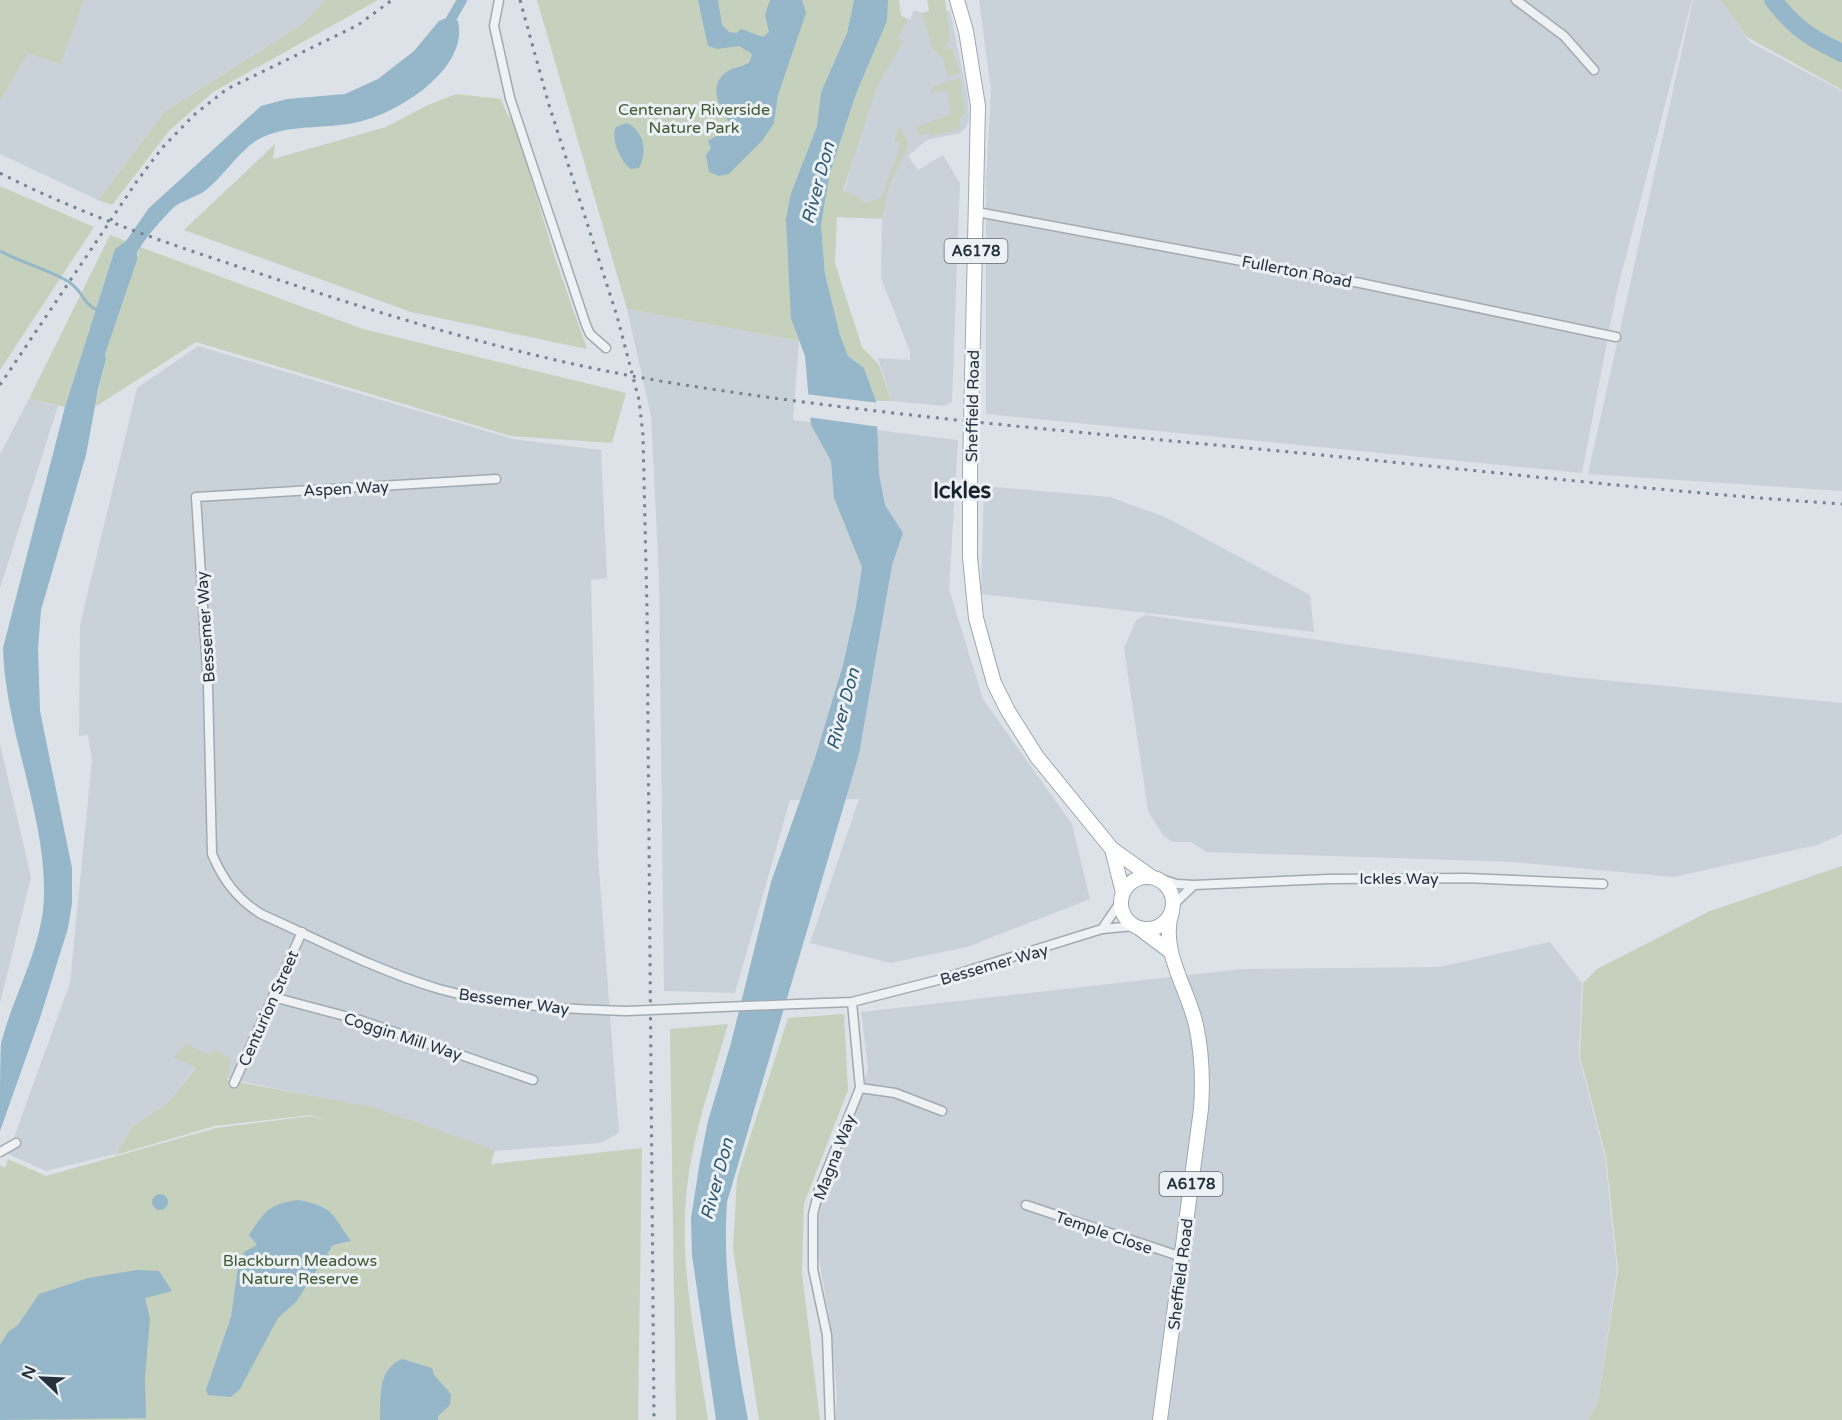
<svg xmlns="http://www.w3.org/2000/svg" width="1842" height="1420" viewBox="0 0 1842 1420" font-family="'Varela Round',sans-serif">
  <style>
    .built { fill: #cad2d9 }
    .green { fill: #c6d1bd }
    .water { fill: #95b7c9 }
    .pier { fill: #dce2e7 }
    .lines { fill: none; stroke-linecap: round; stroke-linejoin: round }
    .stream { stroke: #95b7c9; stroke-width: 3 }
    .canal { stroke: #95b7c9; stroke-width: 10 }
    .river { stroke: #95b7c9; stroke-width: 18 }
    .street-casing { stroke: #a1aab1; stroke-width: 11 }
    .primary-casing { stroke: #9ba9b3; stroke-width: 16 }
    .street { stroke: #eff2f5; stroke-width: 8 }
    .primary { stroke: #fff; stroke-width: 14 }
    .rail { stroke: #758491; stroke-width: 3; stroke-dasharray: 3 6; stroke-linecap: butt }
    .street-bridge-casing { stroke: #a1aab1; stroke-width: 11; stroke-linecap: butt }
    .street-bridge { stroke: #eff2f5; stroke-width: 8 }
    .labels { text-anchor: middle; stroke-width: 6; stroke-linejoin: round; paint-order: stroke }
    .shield { fill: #ecf1f5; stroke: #616b75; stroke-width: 1.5 }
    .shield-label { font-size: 15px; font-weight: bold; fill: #25323e }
    .park-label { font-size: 16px; fill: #405a32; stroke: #ecf1f5 }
    .street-label { font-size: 16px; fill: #25323e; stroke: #ecf1f5 }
    .water-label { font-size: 18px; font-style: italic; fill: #2e5873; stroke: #ecf1f5 }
    .district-label { font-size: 22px; font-weight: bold; fill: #18232e; stroke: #ecf1f5 }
  </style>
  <rect width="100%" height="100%" fill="#dce2e7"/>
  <!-- built -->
  <path class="built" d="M83,0h242l-23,24 -138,88 -66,88 -98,-46v-53l28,-49 31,13z
    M979,0h713l-76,295 -34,178 -596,-59v-235l5,-88z
    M1693,0h27l30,42 92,49v400l-254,-17z
    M914,10l8,3 28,-2 18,87 1,21 -3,9 -6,5 -33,7 -19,16 10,14 25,-15 17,29 -8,218 -8,4 -53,-5 -13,-43 32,2v-8l-29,-74 1,-59 -45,-2 42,-150 22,-51 9,4z
    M627,309l172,32 -6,79 165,20 -9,149 34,110 89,125 18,75 -123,48 -77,16 -80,-20 49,-144 -69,1 -55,193 -71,-2 -5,-415 -8,-160z
    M198,346l315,93 88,11 6,128 -16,2 7,276 21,277 -19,10 -106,8 -123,-43 -142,-29 -34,-11 -27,34 -36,25 -17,27 -69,17 -38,-17 62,-171 22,-223 -4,-25 -9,1 1,-111 57,-237z
    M29,399l29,7 -58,182v-134z
    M984,486l126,11 55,20 145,78 4,37 -333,-38z
    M1146,615l426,62 270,26v131l-25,11 -143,32 -160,-15 -308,-10 -15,-10h-19l-9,-7 -15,-24 -24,-163 12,-28z
    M0,744l31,133 -31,126z
    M1550,942l32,41 -3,74 26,100 12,113 -19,132 -10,18h-753l2,-24 -7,-75 -14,-77 5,-48 41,-102 6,-27 -7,-55 381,-43 197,-2z"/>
  <!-- green -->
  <path class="green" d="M0,0h84l-24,65 -32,-12 -28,48z
    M325,0h53l-165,92 -44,39 -57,74 -14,-5 66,-88 138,-88z
    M537,0h317l-7,33 -26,59 -4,34 -26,67v126l8,22 -172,-32z
    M887,0h12l2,16 7,3 -10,19 5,3 -27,48 -33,102 14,5 8,7 16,-5 20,-54 -7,-3 4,-12 3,-2 8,18 -20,41 -7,32 -45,-1 -2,46 27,84 17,18 12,36h-15l-12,-33 -16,-12 -8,-21 -15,-61 -4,-49 9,-52 26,-79 31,-73z
    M927,0h18l5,40 -4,4 1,5 5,-1 8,25 -12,4 -5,-19 -10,-9 -11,-36 7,-2z
    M1720,0h122v90l-95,-53z
    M960,78l5,35 -5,5v11l-30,7 -1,-3 -9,2 -5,-8 36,-13 -5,-25 -16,5 4,-8z
    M456,94l45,5 6,15 7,7 41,137 32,91 -176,-37 -227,-82 91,-86 -2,15 113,-32 42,-22z
    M0,186l94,41 -94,143z
    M110,235l16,6 -11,9 -50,157 -36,-8z
    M140,247l223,82 263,64 -14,50 -101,-7 -315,-94 -101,65 11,-48 -1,-5z
    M1842,866v554h-254l10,-18 20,-132 -12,-113 -26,-100 3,-74 14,-14 113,-58z
    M844,1014l4,76 -44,114 -2,69 18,147h-61l-26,-171 4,-71 51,-160z
    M728,1024c-15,53 -35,109 -41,164 -9,76 10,157 21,232h-32l-6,-391z
    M186,1044l24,11 5,-6 16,10 -4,21 145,27 123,43 -4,14 151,-16 -4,272h-638v-255l5,3 3,-9 38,17 170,-48 95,-12 14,3 -14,-4 -96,11 -100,29 17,-28 36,-25 28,-34 -23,-11z"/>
  <!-- water -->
  <path class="water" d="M698,0h20l4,25 7,7 8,1 4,-4 22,8 6,-5 -4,-17 5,-15h32l4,13 -28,82 -4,28 -12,18 -33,33 -10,2 -10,-4 -3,-17 5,-7 -3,-7 24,-15c-12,-15 -26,-42 -4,-55 7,-4 14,-4 22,-9l2,-8 -13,-8 -22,3 -9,-3z
    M854,0h34l-1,21 -31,73 -26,79 -9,52 4,49 15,61 8,21 16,12 12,33 3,73 6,31 18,28 -11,32 -33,189 -132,448c-5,72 8,147 21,218h-32l-24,-165 -1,-37 9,-57 8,-40 23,-78 40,-161 44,-124 28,-93 13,-58 6,-40 -28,-69 -3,-37 -20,-36 -6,-69 -14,-37 -5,-100 5,-26 26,-67 4,-34 26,-59z
    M449,17l9,4c11,47 -57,90 -96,100 -32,9 -68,2 -99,16 -20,8 -39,39 -57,53 -9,7 -23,10 -32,17 -11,11 -30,32 -37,46v7l-32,94 1,5 -8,31 -12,65 -45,155 -3,39 2,62 32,157v35l-4,25 -28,90 -40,113c0,-23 0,-66 1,-87 12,-49 42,-97 43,-148 2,-82 -39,-166 -41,-248l62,-241 50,-158 11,-8 23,-33 112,-102 26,-7 58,-5 33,-15 36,-28 25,-30z
    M627,123c17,8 21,29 12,45l-8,1c-10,-7 -21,-30 -15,-42z
    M152 1202a8 8 0 1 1 16 0a8 8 0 1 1-16 0Z
    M298,1200c36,7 33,13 53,41l-18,4 -37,57 -18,16 -38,71 -9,8 -23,-2 -2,-5 25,-73 7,-50 6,-15 13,-7 -8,-10c16,-24 20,-31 49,-35z
    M137,1270l22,1 13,20 -27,7 5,21 -5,58 1,41 -146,2v-75l8,-13 10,-7 21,-31 49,-16z
    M402,1359l30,9 2,7 17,19 -1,11 -12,11v4h-58c1,-24 -3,-50 22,-61z"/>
  <!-- pier -->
  <path class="pier" d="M805,394l74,9 1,24 -73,-10z"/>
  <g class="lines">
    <!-- stream -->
    <path class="stream" d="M0,251c22,12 47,18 69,31 15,10 12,20 28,28"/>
    <!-- canal -->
    <path class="canal" d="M446,28l16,-28"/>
    <!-- river -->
    <path class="river" d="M1773,0c22,28 37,38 69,53"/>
    <defs>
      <path id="street" d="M499,0l-5,26 16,72 76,227 4,9 16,14
        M1516,0l48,36 30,34
        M977,212l383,71 256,54
        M496,479l-300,18 12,188 4,169c11,26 25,45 49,60 58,26 117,57 178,75 61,17 124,20 187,22
        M1158,878l19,6 17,1 -20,19
        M1194,885l134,-6 138,-1 137,6
        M1121,901l-19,28 32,-3
        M273,997l87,23 173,60
        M797,1004l55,-2 86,-22 164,-51
        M234,1083l68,-151
        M860,1088l35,5 47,18
        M0,1152l16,-9
        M1026,1205l156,52
        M830,1420l-3,-85 -14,-66v-55l6,-24 41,-102 -8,-86"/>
      <path id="primary" d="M957,0l9,31 12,75 -8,366v85l6,61 18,65 14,28 29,46 75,92 38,27
        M1112,849l11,44
        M1121 903a26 26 0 1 1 52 0a26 26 0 1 1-52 0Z
        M1139,928l32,24
        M1160,1420l41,-311c2,-28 1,-56 -5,-84 -8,-36 -37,-76 -24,-113"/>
    </defs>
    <!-- street casing -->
    <use href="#street" class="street-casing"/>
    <!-- primary casing -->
    <use href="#primary" class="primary-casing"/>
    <!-- street -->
    <use href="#street" class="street"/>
    <!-- primary -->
    <use href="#primary" class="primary"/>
    <!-- rail -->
    <path class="rail" d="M520,0l29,105 68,211 22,84 4,35 4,174 7,811
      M0,173c84,43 175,73 264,102 138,46 277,88 421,110 190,30 382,46 573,64 195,18 389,42 584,55
      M0,385l137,-204 25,-33 33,-34 32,-25 131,-64 34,-25"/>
    <defs>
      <path id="street-bridge" d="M626,1011l171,-7"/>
    </defs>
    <!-- street-bridge casing -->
    <use href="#street-bridge" class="street-bridge-casing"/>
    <!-- street-bridge -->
    <use href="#street-bridge" class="street-bridge"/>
  </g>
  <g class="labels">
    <!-- shield labels -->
    <g class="shield">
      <rect x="944.5" y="239" width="63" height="24" rx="4.5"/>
      <rect x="1159.5" y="1172" width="63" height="24" rx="4.5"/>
    </g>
    <g class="shield-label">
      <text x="976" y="256">A6178</text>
      <text x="1191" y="1189">A6178</text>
    </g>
    <!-- park labels -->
    <g class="park-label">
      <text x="694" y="115">Centenary Riverside<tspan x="694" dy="18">Nature Park</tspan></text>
      <text x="300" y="1266">Blackburn Meadows<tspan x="300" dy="18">Nature Reserve</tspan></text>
    </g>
    <!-- street labels -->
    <g class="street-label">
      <text transform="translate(1297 271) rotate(11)" y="6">Fullerton Road</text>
      <text transform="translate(972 406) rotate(-89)" y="6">Sheffield Road</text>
      <text transform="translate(346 488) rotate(-3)" y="6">Aspen Way</text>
      <text transform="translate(205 627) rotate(-94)" y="6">Bessemer Way</text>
      <text x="1399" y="884">Ickles Way</text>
      <text transform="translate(994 964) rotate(-16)" y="6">Bessemer Way</text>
      <text transform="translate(514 1001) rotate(8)" y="6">Bessemer Way</text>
      <text transform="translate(268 1008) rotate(-66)" y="6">Centurion Street</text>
      <text transform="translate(403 1036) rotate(18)" y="6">Coggin Mill Way</text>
      <text transform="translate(834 1157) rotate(-69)" y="6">Magna Way</text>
      <text transform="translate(1104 1232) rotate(19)" y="6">Temple Close</text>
      <text transform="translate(1180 1274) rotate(-83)" y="6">Sheffield Road</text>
    </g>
    <!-- water labels -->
    <g class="water-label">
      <text transform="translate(818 183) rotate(-75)" y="6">River Don</text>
      <text transform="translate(843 709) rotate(-75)" y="6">River Don</text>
      <text transform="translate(717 1179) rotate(-75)" y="6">River Don</text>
    </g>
    <!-- district labels -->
    <g class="district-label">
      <text x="962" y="498">Ickles</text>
    </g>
  </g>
  <!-- north arrow -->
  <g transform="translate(42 1378) rotate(293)" stroke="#ecf1f5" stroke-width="4.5" paint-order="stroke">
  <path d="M0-4.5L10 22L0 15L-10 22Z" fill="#25323e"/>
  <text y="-9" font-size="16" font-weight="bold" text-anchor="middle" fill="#25323e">N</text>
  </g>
</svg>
